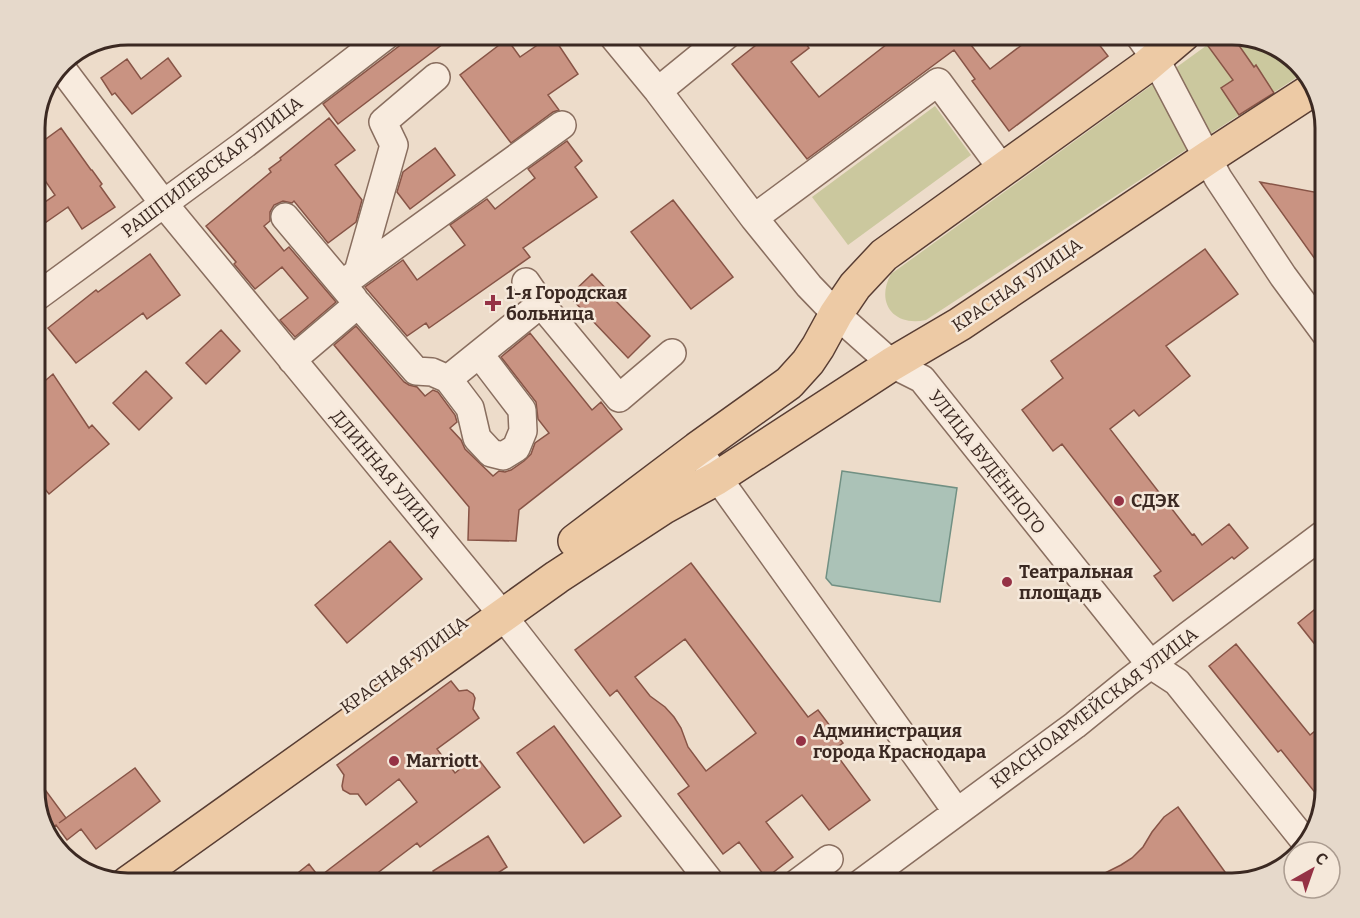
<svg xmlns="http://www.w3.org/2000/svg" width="1360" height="918" viewBox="0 0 1360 918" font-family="Bitter,serif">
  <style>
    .green { fill: #cbc89e }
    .water { fill: #abc2b7; stroke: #719083; stroke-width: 1.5 }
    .building { fill: #c99382; stroke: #875446; stroke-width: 1.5; fill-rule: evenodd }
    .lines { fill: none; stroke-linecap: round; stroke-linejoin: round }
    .minor-casing { stroke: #896e5f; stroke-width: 30 }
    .major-casing { stroke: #583d33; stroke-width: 36 }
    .minor { stroke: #f8ebde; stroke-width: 27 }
    .major { stroke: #edcaa5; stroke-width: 33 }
    .poi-dot { fill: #953245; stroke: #f5e8da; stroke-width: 2 }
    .labels { text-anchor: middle; stroke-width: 5; stroke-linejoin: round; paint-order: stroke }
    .street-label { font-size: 18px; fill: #3b2922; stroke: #f5e8da }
    .poi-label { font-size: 18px; font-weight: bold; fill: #3b2922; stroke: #f5e8da; text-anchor: start }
    .rim { fill: none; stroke: #3b2922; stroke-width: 3 }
  </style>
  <rect width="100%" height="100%" fill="#eddcca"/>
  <!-- green -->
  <path class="green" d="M1221,35h11l52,15 21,22 -379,248c-32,7 -51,-17 -35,-46z
    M935,106l36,49 -123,90 -36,-48z"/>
  <!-- water -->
  <path class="water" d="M842,471l115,17 -17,114 -108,-17 -6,-7z"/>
  <!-- building -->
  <path class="building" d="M415,34h41l-118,90 -15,-20z
    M770,34h29l10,14 -18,14 28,35 81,-63h74l-7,6 23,29 37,-28 -5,-7h69l17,22 -99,75 -37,-50 3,-2 -21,-29 -147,109 -75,-95z
    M1224,34h7l23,33 2,-2 18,28 -35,22 -18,-27 12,-8 -25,-34z
    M552,35l26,39 -30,21 11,15 -6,2 -42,31 -51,-68 47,-36 13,18z
    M168,58l13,18 -49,38 -17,-21 -3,2 -11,-17 26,-19 14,20z
    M329,118l26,32 -20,15 27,35 -6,22 -28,21 -34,-42 -2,2 -9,-2 -9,4 -4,7v9l-6,5 20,25 5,-4 47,55 -41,35 -15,-17 28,-22 -26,-31 -27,22 -21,-25 2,-2 -30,-36 65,-54 -2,-3 12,-9 -1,-2z
    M61,128l30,42h1l10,14 -2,2 15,21 -33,22 -14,-22 -26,18 -7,-11v-5l20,-14 -20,-29v-19z
    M567,141l15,20 -7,6 22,30 -74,51 7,9 -101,71 -3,-5 -19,13 -42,-49 38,-27 14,20 48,-35 -15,-20 37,-26 8,10 40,-31 -7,-9z
    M435,148l20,27 -45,34 -13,-17 6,-20z
    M1260,182l65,12v79z
    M673,200l60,77 -42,32 -60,-77z
    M1205,249l33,45 -72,52 24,30 -51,40 -5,-6 -24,19 82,106 2,-1 8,11 27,-21 19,24 -14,11 -2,-2 -59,44 -19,-25 7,-5 -99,-127 -9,7 -31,-41 41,-32 -12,-17z
    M150,254l30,41 -33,24 -4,-6 -67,50 -28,-35 48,-38 2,2z
    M592,274l21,22 -1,1 38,39 -22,22 -59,-62z
    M356,326l48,56 5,3 8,2 8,9 8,-6 5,2 17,23 2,7 -7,6 11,12 4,9 28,27 6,-5 6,1 6,-2 13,-9 7,-7 4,-11 14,-10 -11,-14 -2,-17 -35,-45 29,-24 62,77 9,-8 21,27 -103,81 -3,31 -48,-1 1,-33 -135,-162z
    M221,330l19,21 -34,33 -20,-21z
    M35,365l11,15 7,-6 36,54 3,-3 17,19 -60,50 -14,-17z
    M146,371l26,27 -33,32 -26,-27z
    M390,541l32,38 -75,64 -32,-38z
    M691,563l117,154 10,-7 25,33 -10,7 37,50 -41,30 -27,-35 -36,27 27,35 -27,21 -27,-36 -16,12 -45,-60 11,-8 -72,-96 -7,6 -35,-46zM685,639l71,94 -50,38 -18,-24 -7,-19 -7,-11 -9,-10 -15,-11 -15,-19z
    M1325,601v56l-27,-34z
    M1236,644l74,91 15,-12v65l-8,7 -36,-45 -3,2 -69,-86z
    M451,681l8,10 8,-1 6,4 2,4 -2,11 6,9 -42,31 18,24 21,-17 24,31 -80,60 -3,-4 -54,41h-79l25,-20 10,13 98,-75 -18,-23 -33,26 -8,-11h-8l-7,-4 -1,-4 2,-11 -7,-10z
    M554,726l67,90 -37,27 -67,-90z
    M135,768l25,33 -64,48 -15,-20 -14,11 -11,-15 -10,8 -11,-37v-20l31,42 -7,5z
    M1178,807l55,76 -150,1 38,-19 11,-7 11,-11 9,-15 12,-15z
    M488,836l19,31 -26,17h-40l-8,-13z"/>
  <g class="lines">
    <defs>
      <path id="minor" d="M611,34l47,57 96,127 55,68 27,28 56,50 30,15 229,286 26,17 130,162
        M1138,34l17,24 63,120 65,98 42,57
        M60,66l104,138 328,398 219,281
        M658,91l70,-57
        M285,217l69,82
        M754,218l184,-136 65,88
        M358,272l36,-127 -11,-23 53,-45
        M526,282l15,22 78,94 53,-45
        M342,284l220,-159
        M35,298l210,-154 143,-110
        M292,360l66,-56 58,67 16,1 16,7 93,-75
        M448,379l22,29 7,30 14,15 12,3 13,-8 7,-17 -1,-21 -42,-55
        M697,449l260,363
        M797,883l32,-24
        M861,883l214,-158 53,-43 61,-47 136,-102"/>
      <path id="major" d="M575,541l122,-92 92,-66 19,-21 10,-15 18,-33 19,-28 29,-31 260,-187 40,-34
        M128,883l429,-306 107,-70 53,-29 175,-114 68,-40 249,-167 106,-69"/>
    </defs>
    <!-- minor casing -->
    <use href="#minor" class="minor-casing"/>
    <!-- major casing -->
    <use href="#major" class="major-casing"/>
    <!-- minor -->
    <use href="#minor" class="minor"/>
    <!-- major -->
    <use href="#major" class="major"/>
  </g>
  <!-- markers -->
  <g class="poi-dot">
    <path d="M490 294h6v6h6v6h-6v6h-6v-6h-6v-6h6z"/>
    <circle cx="1119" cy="501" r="6"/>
    <circle cx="1007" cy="582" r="6"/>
    <circle cx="801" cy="741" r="6"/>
    <circle cx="394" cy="761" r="6"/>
  </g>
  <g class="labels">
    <!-- street labels -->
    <g class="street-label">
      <text transform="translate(212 167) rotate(-37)" y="6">РАШПИЛЕВСКАЯ УЛИЦА</text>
      <text transform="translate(1017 285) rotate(-34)" y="6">КРАСНАЯ УЛИЦА</text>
      <text transform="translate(987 462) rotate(52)" y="6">УЛИЦА БУДЁННОГО</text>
      <text transform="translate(386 474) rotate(50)" y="6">ДЛИННАЯ УЛИЦА</text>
      <text transform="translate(404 665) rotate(-36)" y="6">КРАСНАЯ УЛИЦА</text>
      <text transform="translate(1094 708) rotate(-37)" y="6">КРАСНОАРМЕЙСКАЯ УЛИЦА</text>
    </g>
    <!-- poi labels -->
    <g class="poi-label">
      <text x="506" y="299">1-я Городская<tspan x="506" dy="21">больница</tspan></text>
      <text x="1131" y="507">СДЭК</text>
      <text x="1019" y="578">Театральная<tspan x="1019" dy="21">площадь</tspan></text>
      <text x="813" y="737">Администрация<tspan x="813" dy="21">города Краснодара</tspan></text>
      <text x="406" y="767">Marriott</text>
    </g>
  </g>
  <!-- crop -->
  <path d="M0 0H1360V918H0ZM128 45H1232A83 83 0 0 1 1315 128V790A83 83 0 0 1 1232 873H128A83 83 0 0 1 45 790V128A83 83 0 0 1 128 45Z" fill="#e6d9cb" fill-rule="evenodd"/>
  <path class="rim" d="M128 45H1232A83 83 0 0 1 1315 128V790A83 83 0 0 1 1232 873H128A83 83 0 0 1 45 790V128A83 83 0 0 1 128 45Z"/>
  <!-- north arrow -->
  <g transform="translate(1312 870) rotate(40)"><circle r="28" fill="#f5e8da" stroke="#ab9c90" stroke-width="1.5"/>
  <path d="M0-4.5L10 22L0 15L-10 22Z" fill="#953245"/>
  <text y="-9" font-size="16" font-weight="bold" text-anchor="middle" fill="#3b2922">С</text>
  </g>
</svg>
